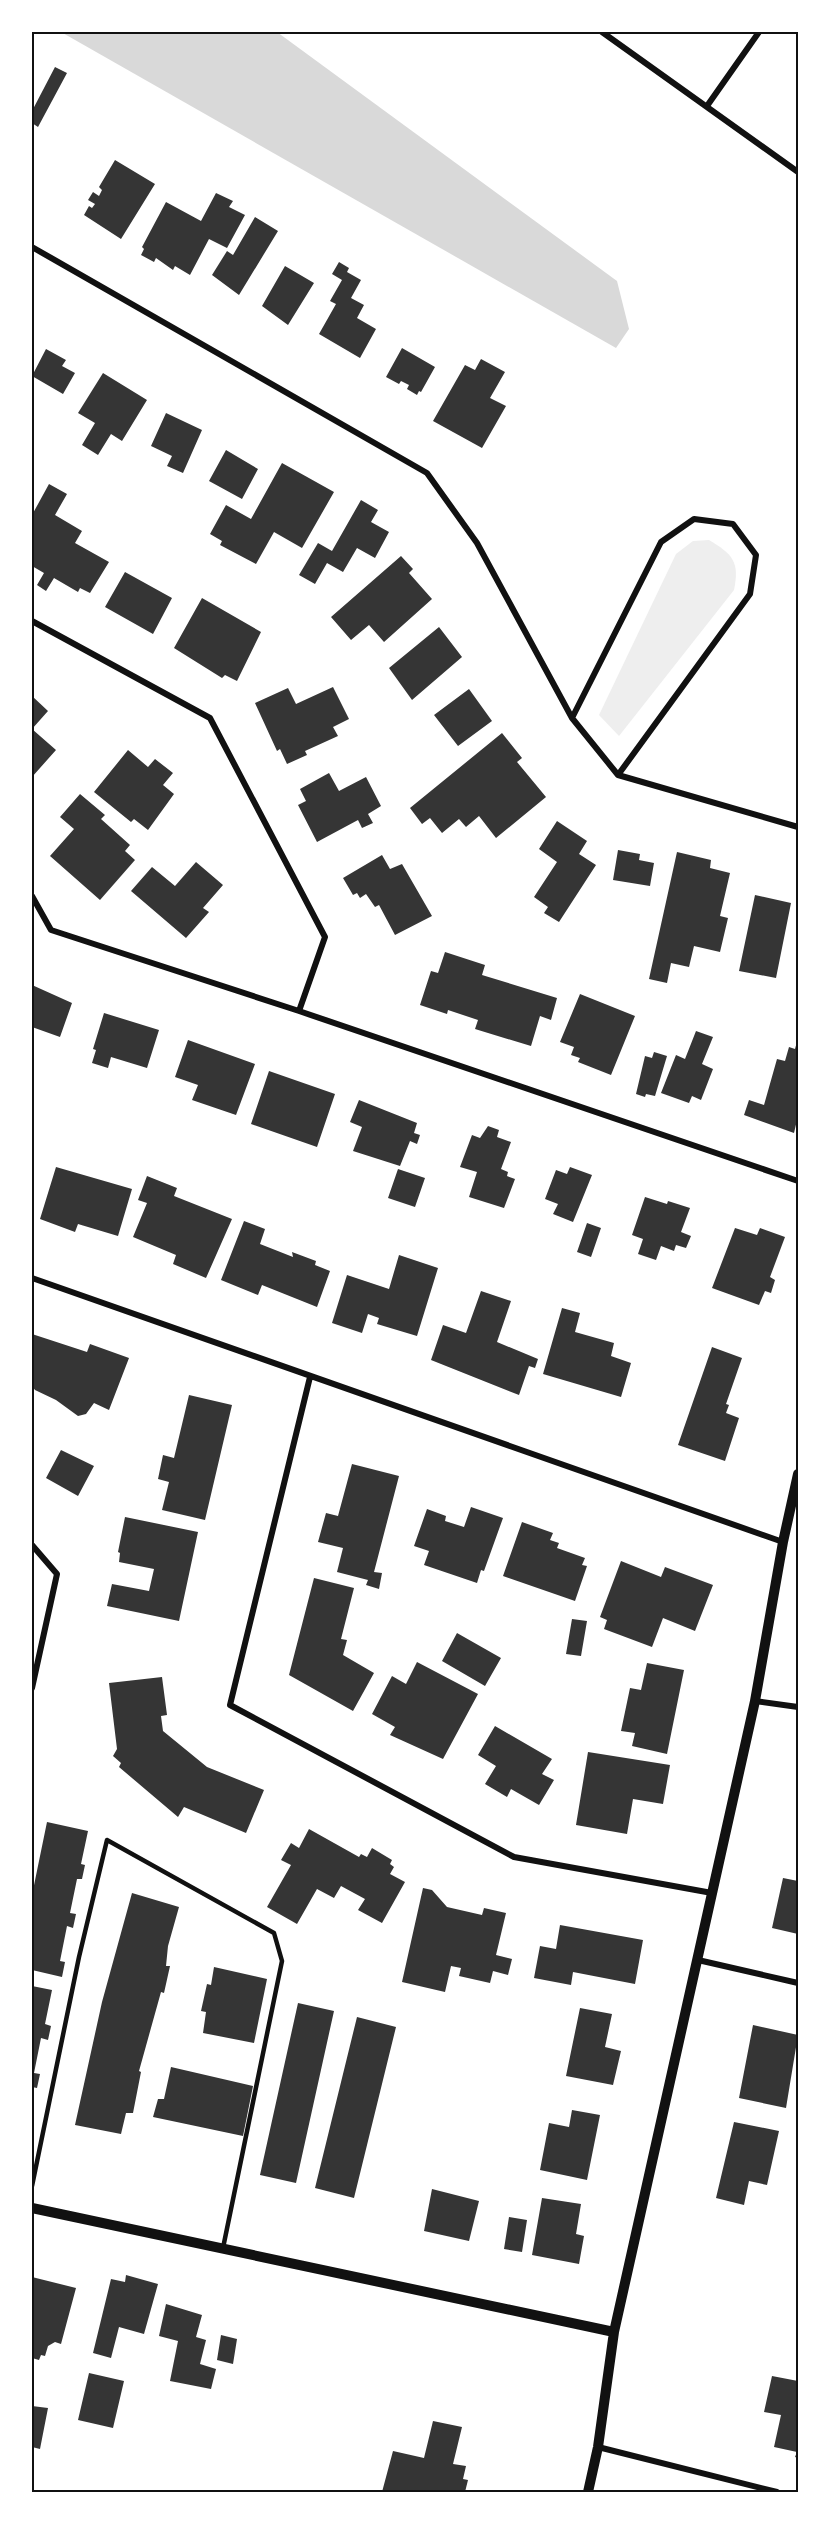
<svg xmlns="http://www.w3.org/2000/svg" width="830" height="2524" viewBox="0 0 830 2524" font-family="'Open Sans',sans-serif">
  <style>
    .green { fill: #eee }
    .water { fill: #d9d9d9 }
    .building { fill: #353535 }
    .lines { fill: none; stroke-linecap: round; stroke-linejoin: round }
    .service { stroke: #111; stroke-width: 4.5 }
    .minor { stroke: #111; stroke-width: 6 }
    .tertiary { stroke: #111; stroke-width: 10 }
    .neatline { fill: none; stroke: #111; stroke-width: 2 }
  </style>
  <rect width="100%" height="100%" fill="#fff"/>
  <!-- green -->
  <path class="green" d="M709,540c23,14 31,21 25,50l-115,146 -20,-21 77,-161 17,-13z"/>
  <!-- water -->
  <path class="water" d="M61,32h216l340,249 12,48 -13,19z"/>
  <!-- building -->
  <path class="building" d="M55,67l12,6 -29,54 -6,-4v-12z
    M115,160l40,24 -34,55 -37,-24 5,-9 3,2 3,-4 -7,-4 5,-8 6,4 3,-6 -3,-3z
    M216,193l17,8 -4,6 16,8 -18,33 -18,-9 -19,36 -15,-9 -2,4 -17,-12 -2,4 -13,-7 3,-6 -2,-2 24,-45 35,19z
    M255,217l23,14 -39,64 -27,-20 15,-24 6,4z
    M339,262l10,6 -2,4 14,8 -10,18 13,7 -7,13 19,11 -16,29 -41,-24 17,-30 -6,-3 12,-21 -10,-6z
    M285,266l29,17 -26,42 -26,-19z
    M402,348l33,19 -14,25 -2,-1 -2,4 -10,-6 2,-4 -8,-4 -2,3 -13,-7z
    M46,349l20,11 -4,6 13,7 -12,21 -31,-18z
    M481,359l24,13 -15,26 16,8 -24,42 -49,-27 32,-56 10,5z
    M103,373l44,27 -25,41 -11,-7 -13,21 -16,-10 13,-22 -17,-10z
    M166,413l36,17 -19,43 -16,-7 5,-10 -21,-10z
    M226,450l32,19 -16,30 -33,-18z
    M282,463l52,29 -32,56 -28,-16 -18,32 -36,-19 2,-4 -12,-7 16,-29 25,14z
    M49,484l18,10 -12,21 27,16 -7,12 34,19 -19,31 -10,-5 -2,4 -24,-14 -8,13 -9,-6 7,-12 -12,-7v-51z
    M361,500l17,10 -7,12 18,10 -14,26 -18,-10 -14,24 -16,-9 -12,21 -16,-9 19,-32 14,8z
    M401,556l12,13 -4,4 23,26 -48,43 -15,-17 -18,15 -20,-23z
    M125,572l47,26 -19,36 -48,-27z
    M202,598l59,34 -24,49 -12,-6 -3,3 -48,-30z
    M439,627l23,30 -50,43 -23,-32z
    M333,687l16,32 -16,8 5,9 -33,15 2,4 -20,9 -7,-15 -3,2 -22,-48 33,-15 8,16z
    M469,689l23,32 -34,25 -24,-31z
    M32,696l16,15 -16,18 24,21 -24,27z
    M502,733l20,25 -5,4 29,35 -50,41 -17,-22 -13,11 -7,-8 -17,14 -12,-15 -8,6 -12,-16z
    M128,750l20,17 7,-8 18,14 -10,12 11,9 -26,36 -14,-11 -3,3 -37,-30z
    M329,773l10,18 27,-14 15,29 -13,8 5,9 -11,5 -4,-8 -41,22 -19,-37 8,-4 -6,-12z
    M80,794l25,21 -4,4 29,26 -5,6 10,9 -35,40 -50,-44 24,-27 -14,-12z
    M557,821l30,20 -8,13 17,11 -37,57 -15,-9 4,-6 -14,-10 23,-35 -18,-13z
    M618,850l22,4 -1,6 15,3 -4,23 -37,-6z
    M677,852l34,8 -1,8 20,5 -10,43 8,2 -8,34 -26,-6 -5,21 -18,-4 -4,20 -18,-4z
    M382,855l8,14 12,-5 30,52 -37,19 -16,-30 -4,2 -9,-13 -6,4 -3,-5 -4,2 -10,-17z
    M196,862l27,23 -20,23 6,4 -23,26 -55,-47 21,-24 23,19z
    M755,895l36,8 -15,75 -37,-7z
    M445,952l40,13 -3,10 75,23 -6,22 -11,-4 -9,30 -56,-17 3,-9 -30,-10 -1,4 -27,-9 11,-34 7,2z
    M32,985l40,18 -12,34 -28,-10z
    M580,994l55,22 -24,59 -33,-13 2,-4 -9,-3 3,-8 -14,-5z
    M104,1013l55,17 -12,38 -36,-11 -3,11 -16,-5 4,-13 -3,-1z
    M696,1031l17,6 -11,27 11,5 -12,31 -9,-4 -3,7 -28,-10 15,-38 9,4z
    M798,1038v78l-4,17 -50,-18 5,-15 15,5 13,-46 8,2 4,-14 6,2z
    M188,1040l67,24 -19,51 -44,-15 6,-15 -23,-8z
    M654,1052l13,4 -12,40 -9,-2 -1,3 -9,-3 9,-38 7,2z
    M269,1071l66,23 -18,53 -66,-23z
    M359,1100l58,23 -3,10 6,2 -3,9 -7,-3 -10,25 -47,-15 9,-24 -12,-5z
    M488,1126l11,4 -2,7 14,5 -10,27 7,3 -1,4 8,3 -11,29 -35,-11 8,-25 -17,-5 12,-32 8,3z
    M56,1167l76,22 -14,47 -40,-12 -3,8 -35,-13z
    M570,1167l22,8 -19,47 -20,-8 5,-10 -13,-5 11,-29 11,4z
    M398,1169l27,9 -10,29 -27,-9z
    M147,1176l30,12 -3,8 58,23 -26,59 -33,-14 3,-9 -43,-18 14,-34 -9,-3z
    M645,1197l22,7 1,-3 22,7 -9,24 10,4 -5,12 -10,-3 -2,6 -13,-5 -5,14 -18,-6 5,-15 -11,-4z
    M244,1221l21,8 -5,15 33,13 -1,-5 24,9 -1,4 15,6 -13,36 -55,-22 -4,10 -37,-15z
    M587,1223l14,5 -10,29 -14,-5z
    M735,1228l22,7 3,-7 25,9 -15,40 5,3 -4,13 -6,-2 -6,14 -47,-17z
    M399,1255l39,13 -21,68 -40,-12 2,-6 -11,-4 -6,19 -30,-10 15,-48 42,14z
    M481,1291l30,10 -14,41 41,17 -3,9 -6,-2 -10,29 -88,-35 12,-35 23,8z
    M562,1308l18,5 -5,19 39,11 -3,13 20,7 -10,34 -78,-23z
    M32,1334l55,18 3,-8 39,14 -20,52 -15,-7 -8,11 -8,2 -22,-16 -21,-10 -3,-4z
    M712,1347l30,11 -16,46 3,1 -3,8 13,5 -14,43 -47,-16z
    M189,1395l43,10 -27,115 -43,-10 7,-28 -11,-3 5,-24 11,3z
    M61,1450l33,16 -16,30 -32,-18z
    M352,1464l47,12 -25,96 8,1 -3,16 -13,-4 2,-5 -31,-8 6,-24 -25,-6 8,-29 12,3z
    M471,1507l32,11 -19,53 -3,-1 -4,13 -53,-18 5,-14 -15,-5 13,-37 19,7 -1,5 19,6z
    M125,1517l73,15 -19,89 -72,-15 5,-22 37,7 5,-22 -35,-7 1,-9 -2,-1z
    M522,1522l31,11 -3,7 9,3 -2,5 28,10 -3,7 5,1 -12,35 -72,-25z
    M621,1561l40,16 4,-10 48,18 -18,46 -32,-13 -11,29 -48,-18 3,-9 -7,-3z
    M314,1578l40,10 -13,51 6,1 -4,15 31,18 -21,38 -64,-36z
    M572,1619l15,2 -6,35 -15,-2z
    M457,1633l44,25 -16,28 -43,-25z
    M417,1662l61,32 -35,65 -53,-24 5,-8 -23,-13 20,-38 14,8z
    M647,1663l37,7 -17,84 -35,-8 3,-13 -14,-2 9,-43 11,2z
    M162,1677l5,38 -6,1 2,15 44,36 57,23 -18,43 -62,-26 -6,10 -59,-50 2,-4 -8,-7 4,-7 -8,-66z
    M495,1726l57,33 -10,15 12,6 -15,25 -28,-16 -4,8 -22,-13 11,-18 -18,-11z
    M588,1752l82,13 -7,39 -30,-5 -6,35 -51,-9z
    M47,1822l41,9 -7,33 4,1 -3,14h-5l-7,34 6,1 -3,14 -6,-2 -7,35 5,1 -3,15 -30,-7v-75z
    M309,1829l50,28 2,-3 6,3 5,-9 20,12 -2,4 4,3 -4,7 15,8 -23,41 -24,-13 7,-11 -24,-13 -7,12 -17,-9 -20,35 -30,-17 24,-42 -10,-5 10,-17 8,5z
    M783,1878l15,3v53l-26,-6z
    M423,1888l9,2 15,17 35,8 2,-7 22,5 -10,42 16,4 -4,16 -15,-4 -3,12 -31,-7 2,-8 -10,-2 -6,26 -43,-10z
    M132,1893l47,14 -11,39 -2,20h4l-6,27 -3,-1 -22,79 2,1 -8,41h-7l-5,21 -46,-9 27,-123z
    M560,1925l83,15 -8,44 -62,-12 -2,13 -37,-7 6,-32 16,3z
    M214,1967l53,12 -13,64 -51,-10 3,-21 -5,-1 6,-27 4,1z
    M32,1986l20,4 -7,34 6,2 -3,14 -7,-2 -7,35 6,1 -3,14 -5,-1z
    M298,2003l36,8 -38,172 -36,-8z
    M580,2008l32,6 -7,33 16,4 -8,34 -47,-9z
    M357,2017l39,10 -42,171 -39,-10z
    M753,2025l45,10 -12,73 -47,-10z
    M171,2067l82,19 -10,50 -90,-19 5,-18h6z
    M572,2110l28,5 -13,65 -47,-10 9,-47 20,4z
    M734,2122l45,9 -12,54 -18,-4 -5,24 -28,-7z
    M432,2189l47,12 -10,40 -45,-10z
    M542,2198l39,6 -5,30 8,2 -5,28 -47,-9z
    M509,2217l18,3 -5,32 -18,-3z
    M126,2275l32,9 -14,50 -25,-7 -8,31 -18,-5 18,-74 14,3z
    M32,2277l44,11 -15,56 -6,-2 -7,4 -3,10 -4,-1 -2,5 -7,-2z
    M166,2304l36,11 -6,22 10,3 -6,24 16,5 -5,20 -41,-8 8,-40 -19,-5z
    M221,2335l16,4 -4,25 -16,-4z
    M89,2373l35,8 -11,47 -35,-8z
    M772,2376l26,5v77l-3,-1 2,-5 -23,-5 7,-32 -17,-3z
    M32,2406l16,2 -8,41 -8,-2z
    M433,2421l29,6 -9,37 13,2 -3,13 5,1 -3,12h-83l11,-41 31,7z"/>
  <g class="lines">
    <!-- service -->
    <path class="service" d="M32,2186l47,-229 28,-117 167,93 8,28 -59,287"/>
    <!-- minor -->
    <path class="minor" d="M602,32l196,140
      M707,106l52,-74
      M32,247l395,226 50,70 95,175 46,57 180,52
      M32,621l178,97 115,219 -26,74
      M572,718l89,-176 33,-23 39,5 23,31 -6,39 -132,181
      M32,896l19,34 248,81 499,170
      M32,1278l751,264
      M310,1377l-80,328 284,152 198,36
      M32,1545l25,29 -25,114
      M755,1701l43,6
      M698,1960l100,23
      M598,2447l179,45"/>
    <!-- tertiary -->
    <path class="tertiary" d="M32,2208l582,124
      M588,2492l10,-45 16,-115 141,-631 28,-159 15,-68"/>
  </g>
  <!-- border -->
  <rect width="830" height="2524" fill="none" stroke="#ffffff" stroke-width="66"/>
  <rect x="33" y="33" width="764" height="2458" class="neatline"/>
</svg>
